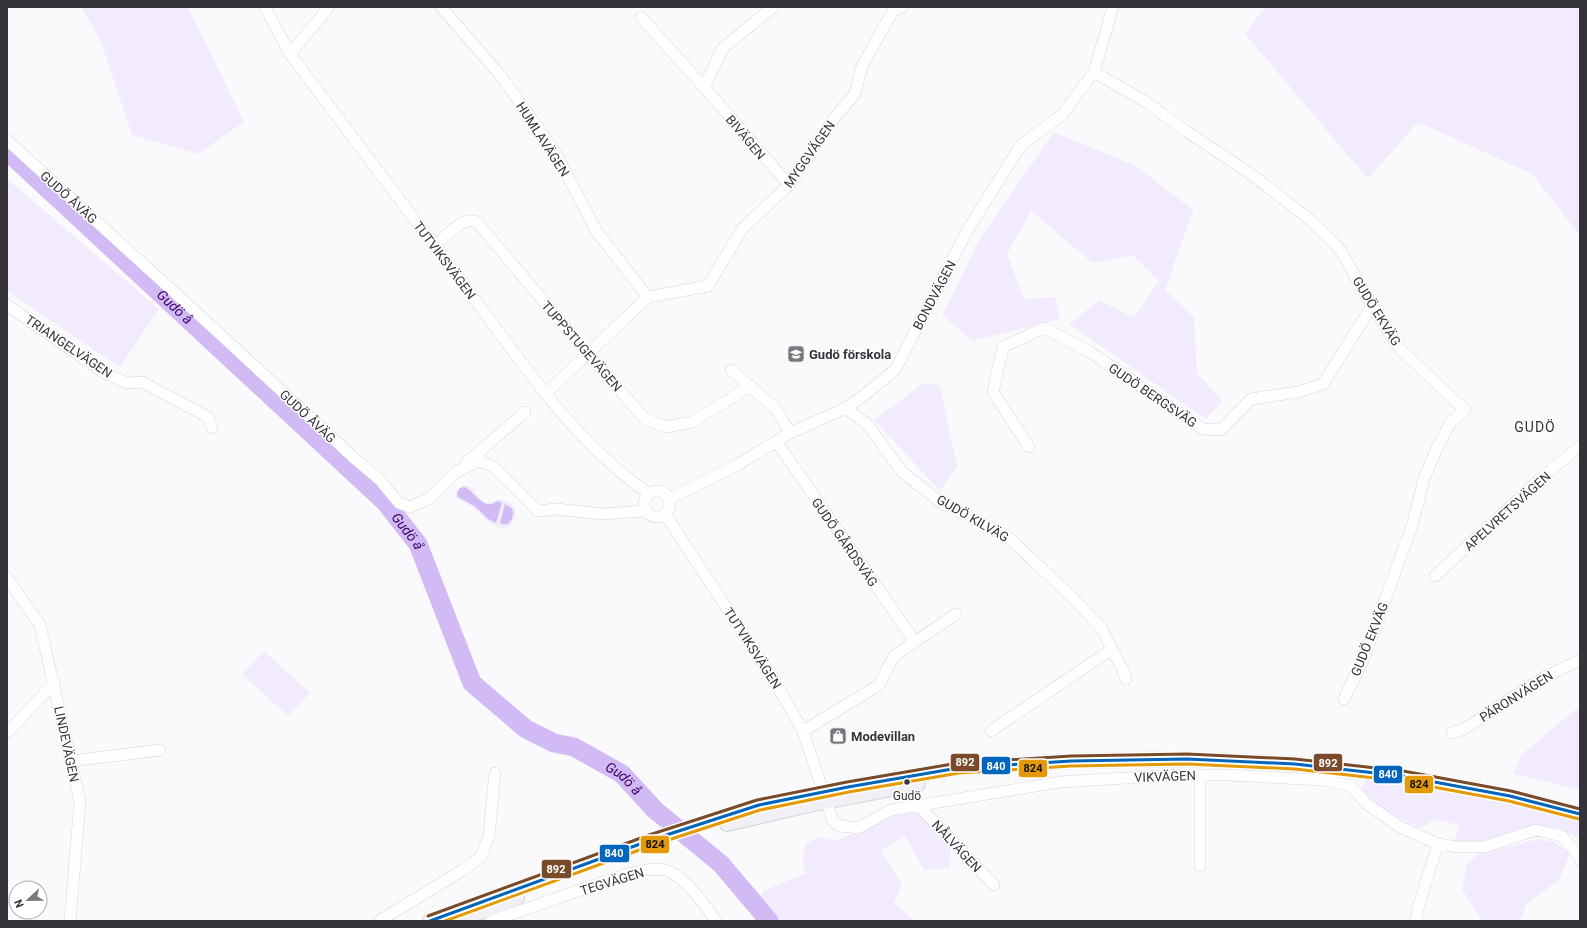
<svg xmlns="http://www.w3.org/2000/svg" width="1587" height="928" viewBox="0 0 1587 928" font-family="Roboto,sans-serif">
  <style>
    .green { fill: #f2ebfe; fill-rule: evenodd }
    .water { fill: #d2baf4 }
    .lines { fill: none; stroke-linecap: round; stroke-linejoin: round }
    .river { stroke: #d2baf4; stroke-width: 19 }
    .minor-casing { stroke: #d7d4da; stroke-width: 12 }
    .major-casing { stroke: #d5d4d7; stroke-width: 16 }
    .minor { stroke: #fefeff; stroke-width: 11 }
    .major { stroke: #f2eff5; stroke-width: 14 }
    .bus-1-casing { stroke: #fff; stroke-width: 6 }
    .bus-2-casing { stroke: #fff; stroke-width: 6 }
    .bus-3-casing { stroke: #fff; stroke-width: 6 }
    .bus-1 { stroke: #0065bd; stroke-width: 3 }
    .bus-2 { stroke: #e49a06; stroke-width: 3 }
    .bus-3 { stroke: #7a4b2a; stroke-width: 3 }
    .bus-dot { fill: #35323a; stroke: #fff; stroke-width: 1.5 }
    .labels { text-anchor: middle; stroke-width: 3; stroke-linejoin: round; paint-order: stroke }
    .bus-label { font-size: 12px; fill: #35323a; stroke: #fff }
    .street-label { font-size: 13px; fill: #35323a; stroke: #fff }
    .poi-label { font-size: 13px; font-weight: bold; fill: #35323a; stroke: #fff; text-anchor: start }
    .water-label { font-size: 14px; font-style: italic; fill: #3d0468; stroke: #fff }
    .neighbourhood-label { font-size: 14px; letter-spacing: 1px; fill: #35323a; stroke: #fff }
    .line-badge { stroke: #fff; stroke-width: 1.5 }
    .badge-label { font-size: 11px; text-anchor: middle; font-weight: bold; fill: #fff }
    .pale-badge-label { font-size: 11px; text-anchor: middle; font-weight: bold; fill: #111 }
  </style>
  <rect width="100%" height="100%" fill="#faf9fc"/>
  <!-- green -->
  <path class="green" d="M82,7h106l56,115 -46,32 -66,-19 -30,-90z
    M1265,7h315v229l-48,-62 -114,-52 -50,57 -123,-145z
    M1054,132l82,34 57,44 -28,80 29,27 3,56 25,28 -16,18 -137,-95 31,-24 34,18 25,-37 -26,-26 -40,8 -62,-52 -24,43 17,45 31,-2 5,22 -88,22 -29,-26 36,-75z
    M7,179l152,130 -39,58 -113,-76z
    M924,383l16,3 17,80 -17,25 -66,-71z
    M463,485l10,3c1,6 8,14 15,15 4,0 6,-2 9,-3 3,-1 7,0 10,2 12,4 10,14 4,23 -14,10 -28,-10 -38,-17 -6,-5 -13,-6 -18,-12l1,-4zM473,492c5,9 15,17 24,9l5,2 -6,20 -8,-4 -12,-12 -18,-10z
    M264,651l46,42 -22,23 -46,-42z
    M1575,710h5v80l-66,-16 7,-19z
    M1365,780l98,14 117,27v19l-23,-13h-33l-45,15 -24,-1 3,-16 -22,-6 -15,9 -36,-16 -23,-21z
    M917,812l34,36 -1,20 -26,2 -19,-34 -24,14 21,35 -8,18 21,18h-140l-15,-18 3,-12 43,-18 -4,-12 4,-17 13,-7 17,4 54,-25z
    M1539,839l15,3 16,11 -11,27 -32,23 -7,18h-38l-20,-32 5,-25 11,-10z"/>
  <!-- water -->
  <path class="water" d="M465,487c10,5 19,25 32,14l5,2 -6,20 -8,-4 -12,-12 -18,-10 -1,-4 3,-5z
    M505,504l7,4c3,9 -2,20 -12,15z"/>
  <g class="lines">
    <!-- river -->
    <path class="river" id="s1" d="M7,151l378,351 33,42 54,139 54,46 28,14 20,4 48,27 33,36 66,54 48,57"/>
    <defs>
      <path id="minor" d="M265,7l25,47c60,79 120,159 180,239 53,71 104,149 178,200
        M441,7l60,69 54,76 42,80 51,65
        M641,17l63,70 85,98
        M290,54l39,-47
        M1094,72l52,30 40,29 65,43 58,45 26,25 6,7 31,55 27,42 66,62 -14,12 -13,24 -14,32 -11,45 -49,135 -20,41
        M704,87l19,-39 50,-41
        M7,140l201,183 146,135 26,22 19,23 11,4 20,-9 26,-26 23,-11 15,6 44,44 18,-2 47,5 42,-3
        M435,246c10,-9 28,-31 42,-24l111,132 57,65 21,8 26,-5 59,-36
        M7,305l96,67 24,11 15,-1 66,35 4,11
        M731,370l45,39 14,24
        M545,394l103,-97 60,-11 34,-57 47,-44 46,-68 20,-23 7,-28 31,-55 9,-4
        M846,408l22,17 34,47 41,32 64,32 66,62 29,31 10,20 -121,82
        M776,441l139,201
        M1029,447l-36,-55 10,-45 41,-19 46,24 113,77 18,1 30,-31 47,-7 25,-8 49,-78
        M466,463l59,-51
        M644 504a13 13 0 1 1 26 0a13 13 0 1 1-26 0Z
        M669,499l70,-35 51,-31 56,-25 17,-12 32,-26 72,-139 54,-86 41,-30 32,-43 19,-65
        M665,514l107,163 31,54 30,90 7,5 18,2 33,-18 169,-28 116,-7h52l95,5 28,6 16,18 33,23 38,17 20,3h26l52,-17 26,6 16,19 2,5
        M1435,576l104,-96 41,-34
        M7,578l33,47 40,176 -10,120
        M1112,649l10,19 4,11
        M803,731l76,-46 15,-29 62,-42
        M7,733l47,-50
        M1452,733l12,-4 79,-51 37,-18
        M71,761l89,-11
        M1200,775v91
        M919,806l75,79
        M379,921l84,-51 18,-13 8,-22 6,-62
        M491,921l136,-47c12,-3 32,-8 43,-2 16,7 36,34 46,49
        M1416,921l3,-17 19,-60"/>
      <path id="major" d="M727,824l82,-19 109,-21
        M430,921l221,-81 108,-35 89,-18 110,-19 113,-7 116,-2 108,5 107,12 108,20 70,18
        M458,921l59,-23"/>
    </defs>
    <!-- minor casing -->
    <use href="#minor" class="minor-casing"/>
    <!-- major casing -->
    <use href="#major" class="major-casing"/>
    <!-- minor -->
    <use href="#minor" class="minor"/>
    <!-- major -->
    <use href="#major" class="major"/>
    <defs>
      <path id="bus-1" d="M430,921l221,-81 108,-35 89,-18 110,-19 113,-7 116,-2 108,5 107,12 108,20 70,18"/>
      <path id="bus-2" d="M445,921l208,-76 107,-35 89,-18 110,-19 112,-7 116,-2 108,5 106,12 108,20 70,18"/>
      <path id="bus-3" d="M428,916l221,-81 108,-35 90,-18 111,-19 113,-7 116,-2 108,5 108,12 108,20 69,18"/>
    </defs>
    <!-- bus-1 casing -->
    <use href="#bus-1" class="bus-1-casing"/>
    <!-- bus-2 casing -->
    <use href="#bus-2" class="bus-2-casing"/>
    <!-- bus-3 casing -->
    <use href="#bus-3" class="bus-3-casing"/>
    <!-- bus-1 -->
    <use href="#bus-1" class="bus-1"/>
    <!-- bus-2 -->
    <use href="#bus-2" class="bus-2"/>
    <!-- bus-3 -->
    <use href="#bus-3" class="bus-3"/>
  </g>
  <!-- icons -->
  <defs>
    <symbol id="school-square" viewBox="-11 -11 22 22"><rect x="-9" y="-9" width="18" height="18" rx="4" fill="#7a787e" stroke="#fff"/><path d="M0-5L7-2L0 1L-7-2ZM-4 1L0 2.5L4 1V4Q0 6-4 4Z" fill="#fff"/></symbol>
    <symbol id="shop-square" viewBox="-11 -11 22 22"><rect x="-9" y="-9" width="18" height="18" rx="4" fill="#7a787e" stroke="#fff"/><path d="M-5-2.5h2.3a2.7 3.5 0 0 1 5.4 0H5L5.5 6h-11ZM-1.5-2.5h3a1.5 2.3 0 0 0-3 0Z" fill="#fff"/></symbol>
  </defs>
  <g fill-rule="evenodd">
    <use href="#school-square" x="786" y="344" width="20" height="20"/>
    <use href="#shop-square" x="828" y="726" width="20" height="20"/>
  </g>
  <!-- markers -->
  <circle class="bus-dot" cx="907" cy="782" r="3.5"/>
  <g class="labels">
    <!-- bus labels -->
    <g class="bus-label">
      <text x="907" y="800">Gudö</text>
    </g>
    <!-- street labels -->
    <g class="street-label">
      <text transform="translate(746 137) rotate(50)" y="5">BIVÄGEN</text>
      <text transform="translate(543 139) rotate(57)" y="5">HUMLAVÄGEN</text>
      <text transform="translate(809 154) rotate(-55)" y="5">MYGGVÄGEN</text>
      <text transform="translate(69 197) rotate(42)" y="5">GUDÖ ÅVÄG</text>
      <text transform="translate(445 260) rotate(53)" y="5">TUTVIKSVÄGEN</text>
      <text transform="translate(934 295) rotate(-62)" y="5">BONDVÄGEN</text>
      <text transform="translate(1377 311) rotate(58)" y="5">GUDÖ EKVÄG</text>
      <text transform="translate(69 346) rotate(34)" y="5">TRIANGELVÄGEN</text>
      <text transform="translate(582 346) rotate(49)" y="5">TUPPSTUGEVÄGEN</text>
      <text transform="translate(1153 395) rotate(34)" y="5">GUDÖ BERGSVÄG</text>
      <text transform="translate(308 416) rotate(43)" y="5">GUDÖ ÅVÄG</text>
      <text transform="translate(1507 511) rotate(-42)" y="5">APELVRETSVÄGEN</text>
      <text transform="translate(973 518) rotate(30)" y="5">GUDÖ KILVÄG</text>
      <text transform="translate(845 542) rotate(55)" y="5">GUDÖ GÅRDSVÄG</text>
      <text transform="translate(1369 639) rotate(-68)" y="5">GUDÖ EKVÄG</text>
      <text transform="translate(753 648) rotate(57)" y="5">TUTVIKSVÄGEN</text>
      <text transform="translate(1516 696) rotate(-32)" y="5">PÄRONVÄGEN</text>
      <text transform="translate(67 744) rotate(78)" y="5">LINDEVÄGEN</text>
      <text transform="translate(1165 776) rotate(-2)" y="5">VIKVÄGEN</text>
      <text transform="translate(957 846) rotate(47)" y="5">NÅLVÄGEN</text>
      <text transform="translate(612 881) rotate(-17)" y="5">TEGVÄGEN</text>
    </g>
    <!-- poi labels -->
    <g class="poi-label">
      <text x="809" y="359">Gudö förskola</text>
      <text x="851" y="741">Modevillan</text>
    </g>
    <!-- water labels -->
    <g class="water-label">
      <text dy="5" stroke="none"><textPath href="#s1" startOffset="229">Gudö å</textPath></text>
      <text dy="5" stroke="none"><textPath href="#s1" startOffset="553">Gudö å</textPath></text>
      <text dy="5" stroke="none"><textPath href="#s1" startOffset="900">Gudö å</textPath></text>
    </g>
    <!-- neighbourhood labels -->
    <g class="neighbourhood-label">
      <text x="1535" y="432">GUDÖ</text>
    </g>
  </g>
  <g class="line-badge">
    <rect x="950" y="753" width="30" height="19" rx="4" fill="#7a4b2a"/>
    <rect x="1313" y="753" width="30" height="19" rx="4" fill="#7a4b2a"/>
    <rect x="981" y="756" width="30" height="19" rx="4" fill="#0065bd"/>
    <rect x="1018" y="759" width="30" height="19" rx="4" fill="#e49a06"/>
    <rect x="1373" y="765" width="30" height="19" rx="4" fill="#0065bd"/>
    <rect x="1404" y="775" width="30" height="19" rx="4" fill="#e49a06"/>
    <rect x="640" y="835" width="30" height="19" rx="4" fill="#e49a06"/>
    <rect x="599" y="844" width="31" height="19" rx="4" fill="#0065bd"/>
    <rect x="541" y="859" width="31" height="20" rx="4" fill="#7a4b2a"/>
  </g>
  <g class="badge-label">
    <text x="965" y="766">892</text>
    <text x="1328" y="767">892</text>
    <text x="996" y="770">840</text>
    <text x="1388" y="778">840</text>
    <text x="614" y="857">840</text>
    <text x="556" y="873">892</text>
  </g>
  <g class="pale-badge-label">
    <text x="1033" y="772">824</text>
    <text x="1419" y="788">824</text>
    <text x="655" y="848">824</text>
  </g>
  <!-- border -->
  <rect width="1587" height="928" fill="none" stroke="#35323a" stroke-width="16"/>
  <!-- north arrow -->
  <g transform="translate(28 900) rotate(248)"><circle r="19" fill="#ffffff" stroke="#aeadb0"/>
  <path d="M0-3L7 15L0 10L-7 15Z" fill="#7a787e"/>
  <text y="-6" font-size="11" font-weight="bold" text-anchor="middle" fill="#35323a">N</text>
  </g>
</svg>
